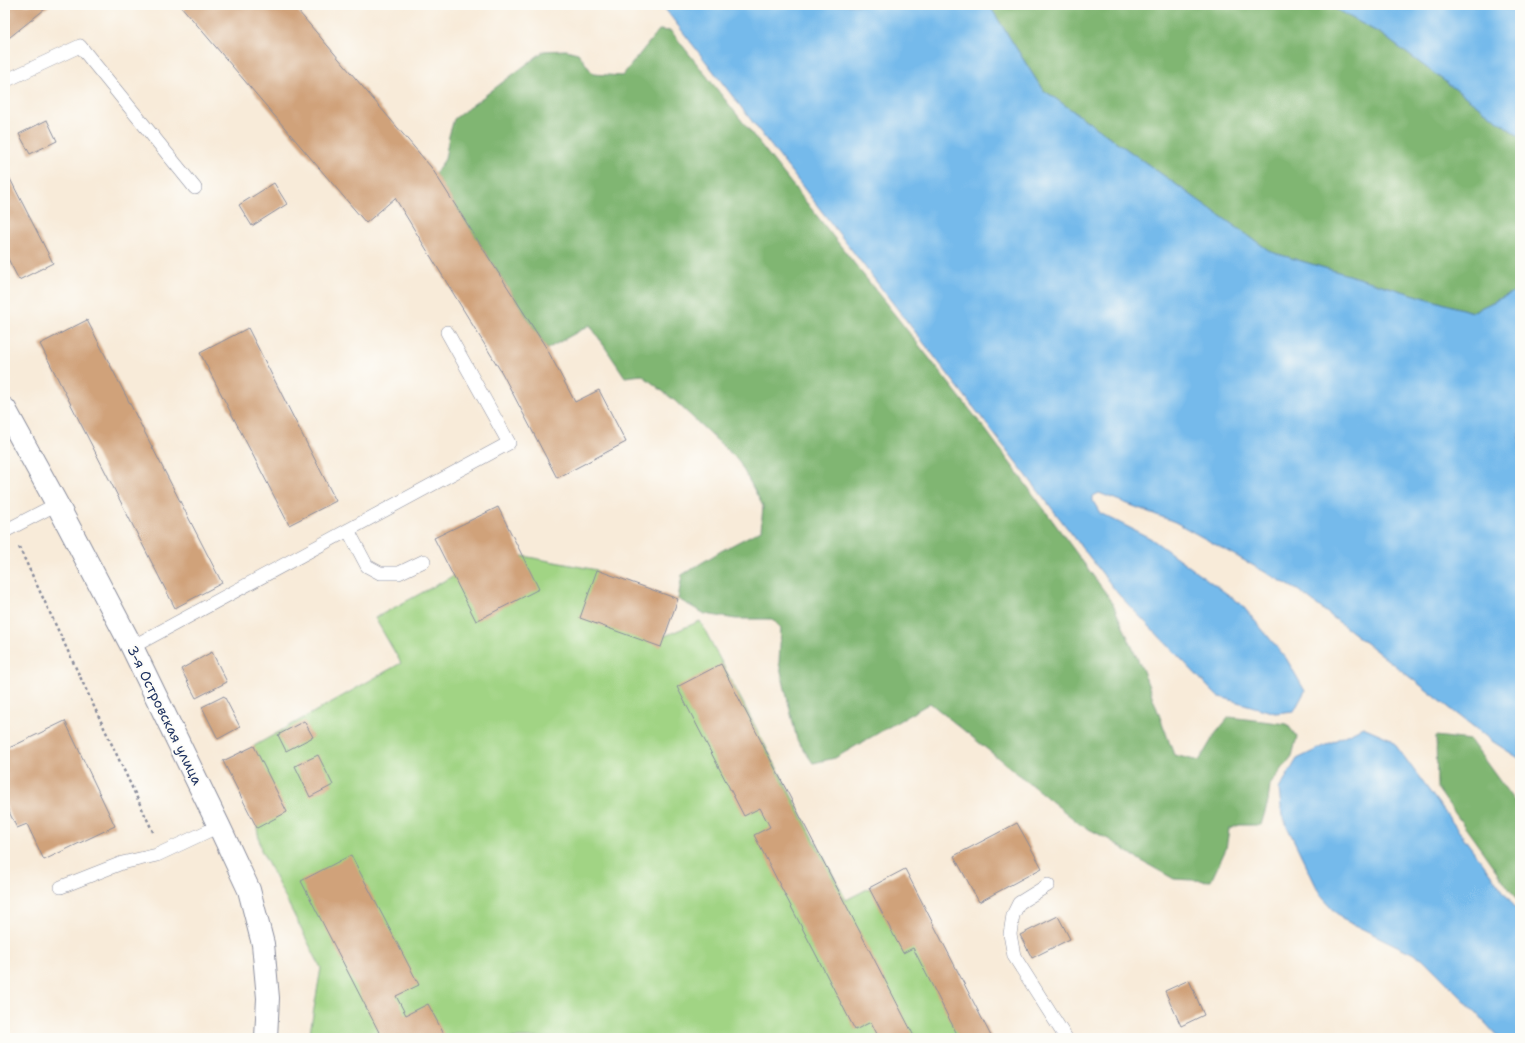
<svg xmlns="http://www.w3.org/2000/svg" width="1525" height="1043" viewBox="0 0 1525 1043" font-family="'Shantell Sans',sans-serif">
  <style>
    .green { fill: #a1d484; stroke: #5e8271 }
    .forest { fill: #80b672; stroke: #4e7268 }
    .water { fill: #74baeb; stroke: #4874a4 }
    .building { fill: #d0a27a }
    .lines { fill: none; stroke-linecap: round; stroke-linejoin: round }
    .service-casing { stroke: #8a8d9c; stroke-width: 14 }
    .tertiary-casing { stroke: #8a8d9c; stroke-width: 24 }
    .path { stroke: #8a8d9c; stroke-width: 2.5; stroke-dasharray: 3 3; stroke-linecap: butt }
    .service { stroke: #fff; stroke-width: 13 }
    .tertiary { stroke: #fff; stroke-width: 22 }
    .labels { text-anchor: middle; stroke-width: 4; stroke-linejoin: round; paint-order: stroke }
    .street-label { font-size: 14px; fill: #1b2f5e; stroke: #fdfcf7 }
  </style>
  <rect width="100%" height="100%" fill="#fdfcf7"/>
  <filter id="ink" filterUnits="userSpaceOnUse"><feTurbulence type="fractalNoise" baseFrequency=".025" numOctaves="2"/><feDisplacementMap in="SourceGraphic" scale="8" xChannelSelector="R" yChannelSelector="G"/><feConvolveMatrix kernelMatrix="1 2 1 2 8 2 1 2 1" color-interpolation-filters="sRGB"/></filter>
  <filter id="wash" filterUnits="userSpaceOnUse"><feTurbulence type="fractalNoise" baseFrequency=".012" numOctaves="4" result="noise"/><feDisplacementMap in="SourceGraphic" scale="16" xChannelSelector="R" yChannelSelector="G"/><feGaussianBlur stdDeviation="0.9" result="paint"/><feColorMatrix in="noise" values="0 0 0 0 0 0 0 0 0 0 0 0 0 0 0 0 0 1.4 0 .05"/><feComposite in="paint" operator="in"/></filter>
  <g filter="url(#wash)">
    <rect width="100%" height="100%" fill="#f8ebd9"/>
    <!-- green -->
    <path class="green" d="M523,556l74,14 68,66 35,-15 146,279 45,-23 84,161h-666l12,-70 -60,-118 -4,-22 -3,-82 147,-83 -26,-45 78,-42z"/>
    <!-- forest -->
    <path class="forest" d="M989,5h339l53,29 139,103v152l-48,23 -201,-60 -229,-163z
      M659,30l12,1 314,398 126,171 32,71 31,84 25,6 16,-27 14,-17 58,7 10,13 -5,19 -22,29 -2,17 -7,23h-22l-10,4 -3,20 -15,32 -37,-2 -34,-19 -30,-20 -29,-15 -151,-122 -95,55 -22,5 -16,-23 -18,-77 2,-35 -9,-9h-36l-31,-5 -27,-15 4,-24 39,-24 40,-21 2,-24 -25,-46 -63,-59 -33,-26 -17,2 -35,-52 -43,24 -112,-175 10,-15 4,-23 5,-17 90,-68 22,-1 12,3 15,21 29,2z
      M1436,736l34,4 50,69v95l-83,-116z"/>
    <!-- water -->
    <path class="water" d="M662,5h327l53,84 229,163 201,60 48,-23v470l-28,-18 -193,-150 -124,-69 -76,-29 -6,3v5l7,12 50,25 91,66 45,54 19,33 -11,20 -19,2 -58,-17 -98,-101z
      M1328,5h192v132l-139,-103z
      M1363,727l28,12 129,175v124h-21l-33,-36 -44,-44 -80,-39 -21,-23 -39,-80 -3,-27 18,-30z"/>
    <g id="blocks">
      <!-- building -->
      <path class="building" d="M5,5h45l-45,36z
        M180,5h113l138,162 116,182 28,53 24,-12 27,52 -69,36 -55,-105 -107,-175 -29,25z
        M47,120l10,21 -27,13 -11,-20z
        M5,169l48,94 -34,17 -14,-27z
        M274,183l13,21 -35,22 -13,-21z
        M87,320l135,263 -47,25 -135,-264z
        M248,328l88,173 -47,24 -89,-172z
        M498,507l41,82 -63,32 -42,-83z
        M597,570l81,29 -17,48 -81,-29z
        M212,652l15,30 -31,16 -15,-29z
        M721,664l194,374h-36l-8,-16 -16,8 -101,-195 16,-8 -10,-19 -16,8 -67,-129z
        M224,696l16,31 -22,12 -16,-32z
        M65,721l50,105 -71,34 -17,-36 -10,4 -12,-24v-54z
        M304,721l9,16 -27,14 -8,-16z
        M254,746l33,66 -30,16 -34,-67z
        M318,755l15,30 -23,12 -15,-31z
        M1017,823l25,45 -63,34 -25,-46z
        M351,855l68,130 -23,11 10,19 22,-11 18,34h-64l-81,-157z
        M905,869l87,169h-33l-46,-90 -10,5 -34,-65z
        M1058,916l12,23 -38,19 -12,-23z
        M1189,980l15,35 -23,11 -16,-35z"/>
    </g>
  </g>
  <g filter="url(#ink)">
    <use href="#blocks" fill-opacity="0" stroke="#8a8d9c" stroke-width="1"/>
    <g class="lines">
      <defs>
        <path id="service" d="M5,81l75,-35 115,142
          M348,530l19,36 13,7h19l25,-12
          M5,531l52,-27
          M132,647l377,-204 -62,-111
          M1048,885l-29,18 -6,12 -3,19 4,22 52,82
          M61,887l61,-24 35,-8 62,-29"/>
        <path id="tertiary" d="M5,409l52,95 75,143 87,179 30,64 14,54 5,54 -2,40"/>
      </defs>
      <!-- service casing -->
      <use href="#service" class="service-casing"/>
      <!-- tertiary casing -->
      <use href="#tertiary" class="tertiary-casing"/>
      <!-- path -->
      <path class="path" d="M19,547l135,287"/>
      <!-- service -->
      <use href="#service" class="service"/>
      <!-- tertiary -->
      <use href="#tertiary" class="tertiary"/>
    </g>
  </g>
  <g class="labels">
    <!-- street labels -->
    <g class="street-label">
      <text transform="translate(165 715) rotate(64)" y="5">3-я Островская улица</text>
    </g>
  </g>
  <!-- margin -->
  <rect width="1525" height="1043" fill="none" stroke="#fdfcf7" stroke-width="20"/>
</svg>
